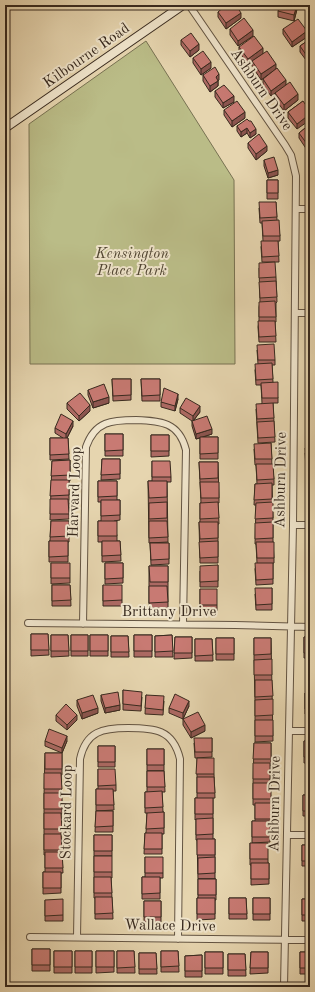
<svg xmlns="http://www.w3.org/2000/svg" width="315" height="992" viewBox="0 0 315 992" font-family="'Old Standard TT',serif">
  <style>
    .green { fill: #babc87; stroke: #787252 }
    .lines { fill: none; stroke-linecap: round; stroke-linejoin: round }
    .minor-casing { stroke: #635442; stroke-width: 8 }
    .secondary-casing { stroke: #37291e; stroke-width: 10 }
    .minor { stroke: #efe4cb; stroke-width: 6 }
    .secondary { stroke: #efe4cb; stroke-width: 8 }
    .wall { fill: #ac6963; stroke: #37291e }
    .shaded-wall { fill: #8c5550; stroke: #37291e }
    .building { fill: #c87a73; stroke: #37291e }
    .labels { text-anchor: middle; stroke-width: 4; stroke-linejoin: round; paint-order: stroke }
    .street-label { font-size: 15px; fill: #37291e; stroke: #efe4cb }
    .park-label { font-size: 15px; font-style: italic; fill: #514633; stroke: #efe4cb }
  </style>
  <rect width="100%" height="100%" fill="#e6d5af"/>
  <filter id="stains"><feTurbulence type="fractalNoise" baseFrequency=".005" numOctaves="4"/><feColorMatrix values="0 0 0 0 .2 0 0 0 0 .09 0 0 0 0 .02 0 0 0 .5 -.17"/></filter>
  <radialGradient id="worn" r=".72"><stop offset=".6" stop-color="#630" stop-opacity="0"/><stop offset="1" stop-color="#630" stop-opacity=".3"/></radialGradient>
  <!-- green -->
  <path class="green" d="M146,41l88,139 1,184h-205l-1,-240z"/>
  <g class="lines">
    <defs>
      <path id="minor" d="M189,5l96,140 6,10 5,21 -3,349 -9,462
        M296,209h14
        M295,313h15
        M293,525h17
        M28,623l207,2 75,2
        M83,624l3,-177c9,-26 26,-27 50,-27 25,1 43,2 50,30l-3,174
        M289,731h21
        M287,835h23
        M30,937l280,3
        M77,937l3,-178c6,-28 23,-31 48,-31 26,0 45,1 52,31l-2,180"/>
      <path id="secondary" d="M5,128l178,-123"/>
    </defs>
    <!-- minor casing -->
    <use href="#minor" class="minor-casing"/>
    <!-- secondary casing -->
    <use href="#secondary" class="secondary-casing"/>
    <!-- minor -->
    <use href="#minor" class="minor"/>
    <!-- secondary -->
    <use href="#secondary" class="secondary"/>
  </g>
  <!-- wall -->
  <path class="wall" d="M298,5l-4,16 -16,-4v-6z
    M218,12l23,6 -15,11 -8,-12z
    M230,29l23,7 -15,10 -8,-11z
    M283,29l24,8 -15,10 -9,-13z
    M310,39v25h-1l-9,-12v-6z
    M181,40l18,10 -9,7 -9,-12z
    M239,47l24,7 13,15 10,16 12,15 -14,11 -9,-12v-6l4,-3 -8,6 -8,-11v-6l11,-9 -13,10 -9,-14v-5l-4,3 -9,-12z
    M193,58l18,10 -10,7 -8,-12z
    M203,75l16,5 -1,1v5l-8,6 -7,-11z
    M215,91l19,11 -11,6 -8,-11z
    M303,101l-6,28 -9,-11v-6z
    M224,110l21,8 -13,9 -8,-12z
    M249,121l7,13 -6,4 -3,-5 -6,4 -4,-6v-5z
    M310,124l-3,26 -8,-12v-5z
    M248,143l19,8 -11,9 -8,-12z
    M264,160l14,15 -10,3 -4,-12z
    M267,180h11v19h-11z
    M276,202l1,18 3,16v5h-2l1,21h-17l-1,-15 2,-6 -1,-18h-2l-1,-15z
    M259,268l17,9 1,25 -1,1v19h-1l1,20h-17l-1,-15 1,-6v-14l1,-5z
    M310,325v21h-1l-1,-16z
    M257,350l18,10v5h-3l1,17 5,16v5h-5l2,39 -17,1 -2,-34 6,-6 -1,-18h-5l-1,-15 3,-6z
    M112,379h19v21l-18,1z
    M141,379h19v22h-18z
    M88,390l21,13 -16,5 -5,-13z
    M178,399l-3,12 -14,-4v-5z
    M67,403l23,8 -11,10 -12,-12z
    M310,407v61l-4,1 -1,-16 4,-5 -1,-36z
    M180,408l20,4 -6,8 18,14 -9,3h15v22h-18v-21l-4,1 -4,-13v-5l-12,-8z
    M73,426l-6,12h1l1,21 -19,1v-22h13l-8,-5v-5z
    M105,434h18v22h-18z
    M151,435h18v21l-18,1z
    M271,443l1,21 2,15v6h-2l1,33v24l1,16v5h-1v21l-17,1 -1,-16 2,-6 -1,-19h-1l1,-39h-2l1,-21h2l-1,-19h-1l-1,-16z
    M102,459h18v20l-19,1z
    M70,460v21h-1v38l-19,1 2,-59z
    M152,461l19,16v5h-4l1,60 -19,1 -1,-62h4z
    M199,462h19l1,36v5h-1l1,21h-1v39h-18l-1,-41h1v-19h1z
    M98,481h19v19h3v20l-6,1 3,15v5h3l1,20 -19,1v-20h-4v-21h3v-19h-3z
    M51,521h18v21h-1v20h-19v-21h1z
    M150,543h19v21l-18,1z
    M51,563l19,15v5l-19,1z
    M105,563h18v20l-18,1z
    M218,565v22h-18v-16z
    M149,566h19v42h-19z
    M52,585h18l1,21h-19z
    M103,585l19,15v6h-19z
    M272,588v22h-16l-1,-16z
    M310,588v22h-2v-17z
    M200,589l17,16v6h-17z
    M31,634h17l1,21 -18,1z
    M51,635h17l1,21 -18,1z
    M71,635h17v21h-17z
    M90,635h18v21h-18z
    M134,635h18v22h-18z
    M172,635l1,22h-18v-21z
    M111,636h17l1,21h-18z
    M175,637h17v21l-18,1z
    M304,637h6v21h-6z
    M216,638h18v22h-18z
    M254,638h17l2,103 -18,1v-40l-1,-42z
    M195,639h17l1,22h-18z
    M123,690l19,7 -1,14 -18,-1z
    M305,693h5v21h-5z
    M101,695l19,15 -15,3 -4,-12z
    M146,695l18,6 -1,14 -18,-1z
    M77,700l21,13 -16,6 -5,-13z
    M189,706l-6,13 -14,-6v-5z
    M56,715l21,5 -10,10 -11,-9z
    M183,719l22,12 -14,7 -8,-13z
    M212,738v19l-17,1 -1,-15z
    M45,741h22l-5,12 -17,-7z
    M304,741h6v22h-6z
    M254,743h17v22h-1v18l1,20h2v21h-3v18l-18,1v-22h3v-16h-2v-20z
    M98,746h17v21h-17z
    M147,749h17v22h-17z
    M45,753h17v22h-1l1,34v5h-1v21l2,38h-2v20l-18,1v-22h2v-17h-1v-60z
    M197,758l17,16 1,24h-2v41h2v40h-17l-1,-39h-1v-21l-1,1v-22h2z
    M98,769l18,16v6h-3l1,19 -18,1v-22h2z
    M147,771h17l1,21h-3l1,20h1v22h-2v20h-18l1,-21h1l1,-20h-2v-21h2z
    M303,795h7v21h-7z
    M96,811h17v21h-18z
    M94,835h18v21h-18z
    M250,843l18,16v4h1v21l-18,1v-20h-1z
    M302,845h8v21h-8z
    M94,856l18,16v6h-1l2,41h-18v-21h-1z
    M145,857l18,16v5h-3v21h-18v-22h3z
    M198,879h18v21h-1v19l-18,1v-22h1z
    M229,898h17l1,21h-18z
    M253,898h17v22h-17z
    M302,899h8v22h-8z
    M45,900l18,15v6h-18z
    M144,901h17v21h-17z
    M32,949h18v22h-18z
    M54,951h18v22h-18z
    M75,951h17v22h-17z
    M96,951h18v21l-18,1z
    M117,951h17l1,22h-18z
    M161,951h17l1,21h-18z
    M205,952h18v22h-18z
    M251,952h17v21l-18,1z
    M300,952h10v22h-10z
    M139,953h17l1,21h-18z
    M228,954h17l1,22h-18z
    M202,955v22h-17v-21z"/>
  <!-- shaded-wall -->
  <path class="shaded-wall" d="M297,5h1l-4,16v-6z
    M241,13v5l-15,11v-6z
    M253,30v6l-15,10v-5z
    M307,31v6l-15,10v-5z
    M199,44v6l-9,7v-6z
    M263,48v6l-15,10v-5z
    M211,62v6l-10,7v-6z
    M276,64v5l-15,11v-6z
    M219,74v6l-3,2v-5z
    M286,80v6l-15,10v-5z
    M218,81v5l-8,6v-6z
    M298,94v6l-14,11v-6z
    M234,96v6l-11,6v-5z
    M245,112v6l-13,9v-6z
    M310,114v6l-13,9v-5z
    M247,128v5l-6,4v-5z
    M256,129v5l-6,4v-5z
    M310,142v6l-3,2v-6z
    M267,146v5l-11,9v-6z
    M278,170v5l-10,3v-5z
    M178,394v5l-3,12v-5z
    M109,397v6l-16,5v-6z
    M90,405v6l-11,10v-5z
    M200,406v6l-7,9v-5z
    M73,421v5l-7,14v-6z
    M212,429v5l-16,5v-5z
    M189,701v5l-6,13v-6z
    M120,705v5l-15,3v-5z
    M98,708v5l-16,6v-6z
    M77,715v5l-10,10v-5z
    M205,725v6l-14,7v-6z
    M67,736v5l-5,12v-5z"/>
  <!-- building -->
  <path class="building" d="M226,5h10l5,8 -15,10 -8,-11z
    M280,5h17l-3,10 -16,-4z
    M244,18l9,12 -15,11 -8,-12z
    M298,19l9,12 -15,11 -9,-13z
    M191,33l8,11 -9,7 -9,-11z
    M254,36l9,12 -15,11 -9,-12z
    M310,39v19l-1,1 -9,-13z
    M203,51l8,11 -10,7 -8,-11z
    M267,51l9,13 -15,10 -9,-13z
    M215,67l4,7 -3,3 2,4 -8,5 -7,-11z
    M277,68l9,12 -15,11 -8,-12z
    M290,82l8,12 -14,11 -9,-12z
    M224,85l10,11 -11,7 -8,-12z
    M237,101l8,11 -13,9 -8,-11z
    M303,101l7,10v3l-13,10 -9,-12z
    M247,119l2,2h2l5,8 -6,4 -3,-5 -6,4 -4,-6z
    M310,124v18l-3,2 -8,-11z
    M259,134l8,12 -11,8 -8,-11z
    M274,157l4,13 -10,3 -4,-13z
    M267,180h11v13h-11z
    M259,202h17l1,15 -17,1z
    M279,220l1,16h-17l-1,-15z
    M261,241h17l1,15 -17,1z
    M275,262l1,15 -17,1v-15z
    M276,281l1,16 -17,1 -1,-16z
    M275,301l1,16h-17v-15z
    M258,321h17l1,15 -17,1z
    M308,325h2v15h-1z
    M274,344l1,16h-17l-1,-15z
    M272,363l1,16 -17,1 -1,-16z
    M309,368h1v15z
    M112,379h19v16l-18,1z
    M141,379h19v16l-18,1z
    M278,382v16h-16l-1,-15z
    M104,384l5,13 -16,5 -5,-12z
    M164,388l14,6 -3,12 -14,-4z
    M80,393l10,12 -11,11 -12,-13z
    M186,398l14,8 -7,10 -13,-8z
    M273,403l1,15 -17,1 -1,-15z
    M308,407h2v15h-1z
    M61,414l12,7 -7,13 -11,-6z
    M207,416l5,13 -16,5 -4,-13z
    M274,421l1,16 -17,1 -1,-16z
    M308,427h2v15l-1,1z
    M105,434h18v16l-18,1z
    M151,435h18v16h-18z
    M200,437h18v16l-18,1z
    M50,438h18l1,16 -19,1z
    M271,443l1,16h-17l-1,-15z
    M305,448h5v15h-4z
    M102,459h18v15l-19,1z
    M70,460v15l-19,1 1,-15z
    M152,461h18l1,16h-19z
    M199,462h19v16l-18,1z
    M256,464h17l1,15 -17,1z
    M51,480h18v15l-19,1z
    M98,481h19v15l-19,1z
    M148,481h19v16l-18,1z
    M200,482h19v16h-18z
    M272,483v16l-18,1 1,-16z
    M50,499h18l1,15h-19z
    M101,500h19v15l-19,1z
    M167,502v16l-18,1v-16z
    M218,502l1,16 -19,1v-16z
    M273,502v16l-18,1 1,-16z
    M51,521h18v15l-19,1z
    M98,521h19v15h-19z
    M149,521h18l1,16 -19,1z
    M199,522h19v16l-18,1z
    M273,522v16l-18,1v-16z
    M309,533h1v16z
    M49,541h19v15l-19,1z
    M102,541h18l1,14 -19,1z
    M218,541v16l-18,1 -1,-16z
    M256,542h18v16h-17z
    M150,543h19v16l-18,1z
    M51,563h19v15h-19z
    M105,563h18v15l-18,1z
    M255,563h18v16l-17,1z
    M218,565v16l-18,1v-16z
    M149,566h19v16h-18z
    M52,585h18l1,15 -19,1z
    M103,585h19v15l-19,1z
    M149,586h18l1,16 -19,1z
    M255,588h17v16l-16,1z
    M308,588h2v16h-2z
    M200,589h17v16h-17z
    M31,634h17l1,16h-18z
    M51,635h17l1,16h-18z
    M71,635h17v16h-17z
    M90,635h18v16h-18z
    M134,635h18v16h-18z
    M172,635l1,16 -18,1v-16z
    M111,636h17l1,16h-18z
    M175,637h17v16h-18z
    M304,637h6v16h-6z
    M216,638h18v16h-18z
    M254,638h17v16l-17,1z
    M195,639h17l1,16 -18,1z
    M272,659v16h-18v-15z
    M255,680h17l1,16 -18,1z
    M123,690l19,2 -1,14 -18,-2z
    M118,692l2,13 -15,3 -4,-13z
    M305,693h5v16h-5z
    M175,694l14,7 -6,12 -14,-5z
    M93,695l5,13 -16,5 -5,-13z
    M146,695l18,1 -1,14 -18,-2z
    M273,699v16l-18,1v-16z
    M66,704l11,11 -10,10 -11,-10z
    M198,712l7,13 -14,7 -8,-13z
    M255,720h18v16h-18z
    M49,729l18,7 -5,12 -17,-7z
    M194,738h18v14h-17z
    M304,741h6v16h-6z
    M254,743h17v16h-18z
    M98,746h17v16h-17z
    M147,749h17v16h-17z
    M45,753h17v16h-17z
    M197,758h17v16h-18z
    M253,763h17v16h-17z
    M98,769h17l1,16 -18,1z
    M147,771h17l1,16h-18z
    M44,773h17l1,16h-18z
    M197,777h17l1,16h-18z
    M253,783h18v16h-18z
    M96,789h17l1,16h-18z
    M162,791l1,16 -18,1v-16z
    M44,793h18v16h-18z
    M303,795h7v16h-7z
    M195,798h18v16h-18z
    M255,803h18v16h-18z
    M96,811h17v15l-18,1z
    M164,812v16l-18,1 1,-16z
    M44,813h17l1,16h-18z
    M213,818v16l-17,1v-16z
    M252,821h18v16h-18z
    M145,833h17v16h-18z
    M44,834h17l1,16h-18z
    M94,835h18v16h-18z
    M197,839h18v16h-18z
    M250,843h18v16h-18z
    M302,845h8v16h-8z
    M45,852h17l1,16h-18z
    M94,856h18v16h-18z
    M145,857h18v16h-18z
    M215,857v16l-17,1v-16z
    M251,863h18v16h-18z
    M43,872h18v16h-18z
    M94,877h17l1,16h-18z
    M142,877h18v16l-18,1z
    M198,879h18v16h-18z
    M95,897h17l1,16 -18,1z
    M197,898h18v16h-18z
    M229,898h17l1,16h-18z
    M253,898h17v16h-17z
    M63,899v16l-18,1v-16z
    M302,899h8v16h-8z
    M144,901h17v16h-17z
    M32,949h18v16h-18z
    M54,951h18v16h-18z
    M75,951h17v16h-17z
    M96,951h18v16h-18z
    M117,951h17l1,16 -18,1z
    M161,951h17l1,15 -18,1z
    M205,952h18v16h-18z
    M251,952h17v16h-18z
    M300,952h10v16h-10z
    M139,953h17l1,16h-18z
    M228,954h17l1,16h-18z
    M202,955v16h-17v-15z"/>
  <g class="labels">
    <!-- street labels -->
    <g class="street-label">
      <text transform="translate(86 55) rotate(-35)" y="5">Kilbourne Road</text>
      <text transform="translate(262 89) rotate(55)" y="5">Ashburn Drive</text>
      <text transform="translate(280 480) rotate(-89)" y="5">Ashburn Drive</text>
      <text transform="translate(74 492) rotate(-88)" y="5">Harvard Loop</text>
      <text x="169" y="616">Brittany Drive</text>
      <text transform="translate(274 804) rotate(-89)" y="5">Ashburn Drive</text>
      <text transform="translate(66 812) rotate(-89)" y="5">Stockard Loop</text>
      <text transform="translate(170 925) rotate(1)" y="5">Wallace Drive</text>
    </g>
    <!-- park labels -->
    <g class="park-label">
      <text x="132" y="258">Kensington<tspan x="132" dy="17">Place Park</tspan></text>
    </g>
  </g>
  <!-- margin -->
  <rect width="315" height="992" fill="none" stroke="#e6d5af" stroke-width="20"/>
  <rect x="6" y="6" width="303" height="980" fill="none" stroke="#37291e" stroke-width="2"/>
  <rect x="10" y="10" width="295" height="972" fill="none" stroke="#37291e"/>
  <rect width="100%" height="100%" filter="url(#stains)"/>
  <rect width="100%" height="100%" fill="url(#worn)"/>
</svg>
